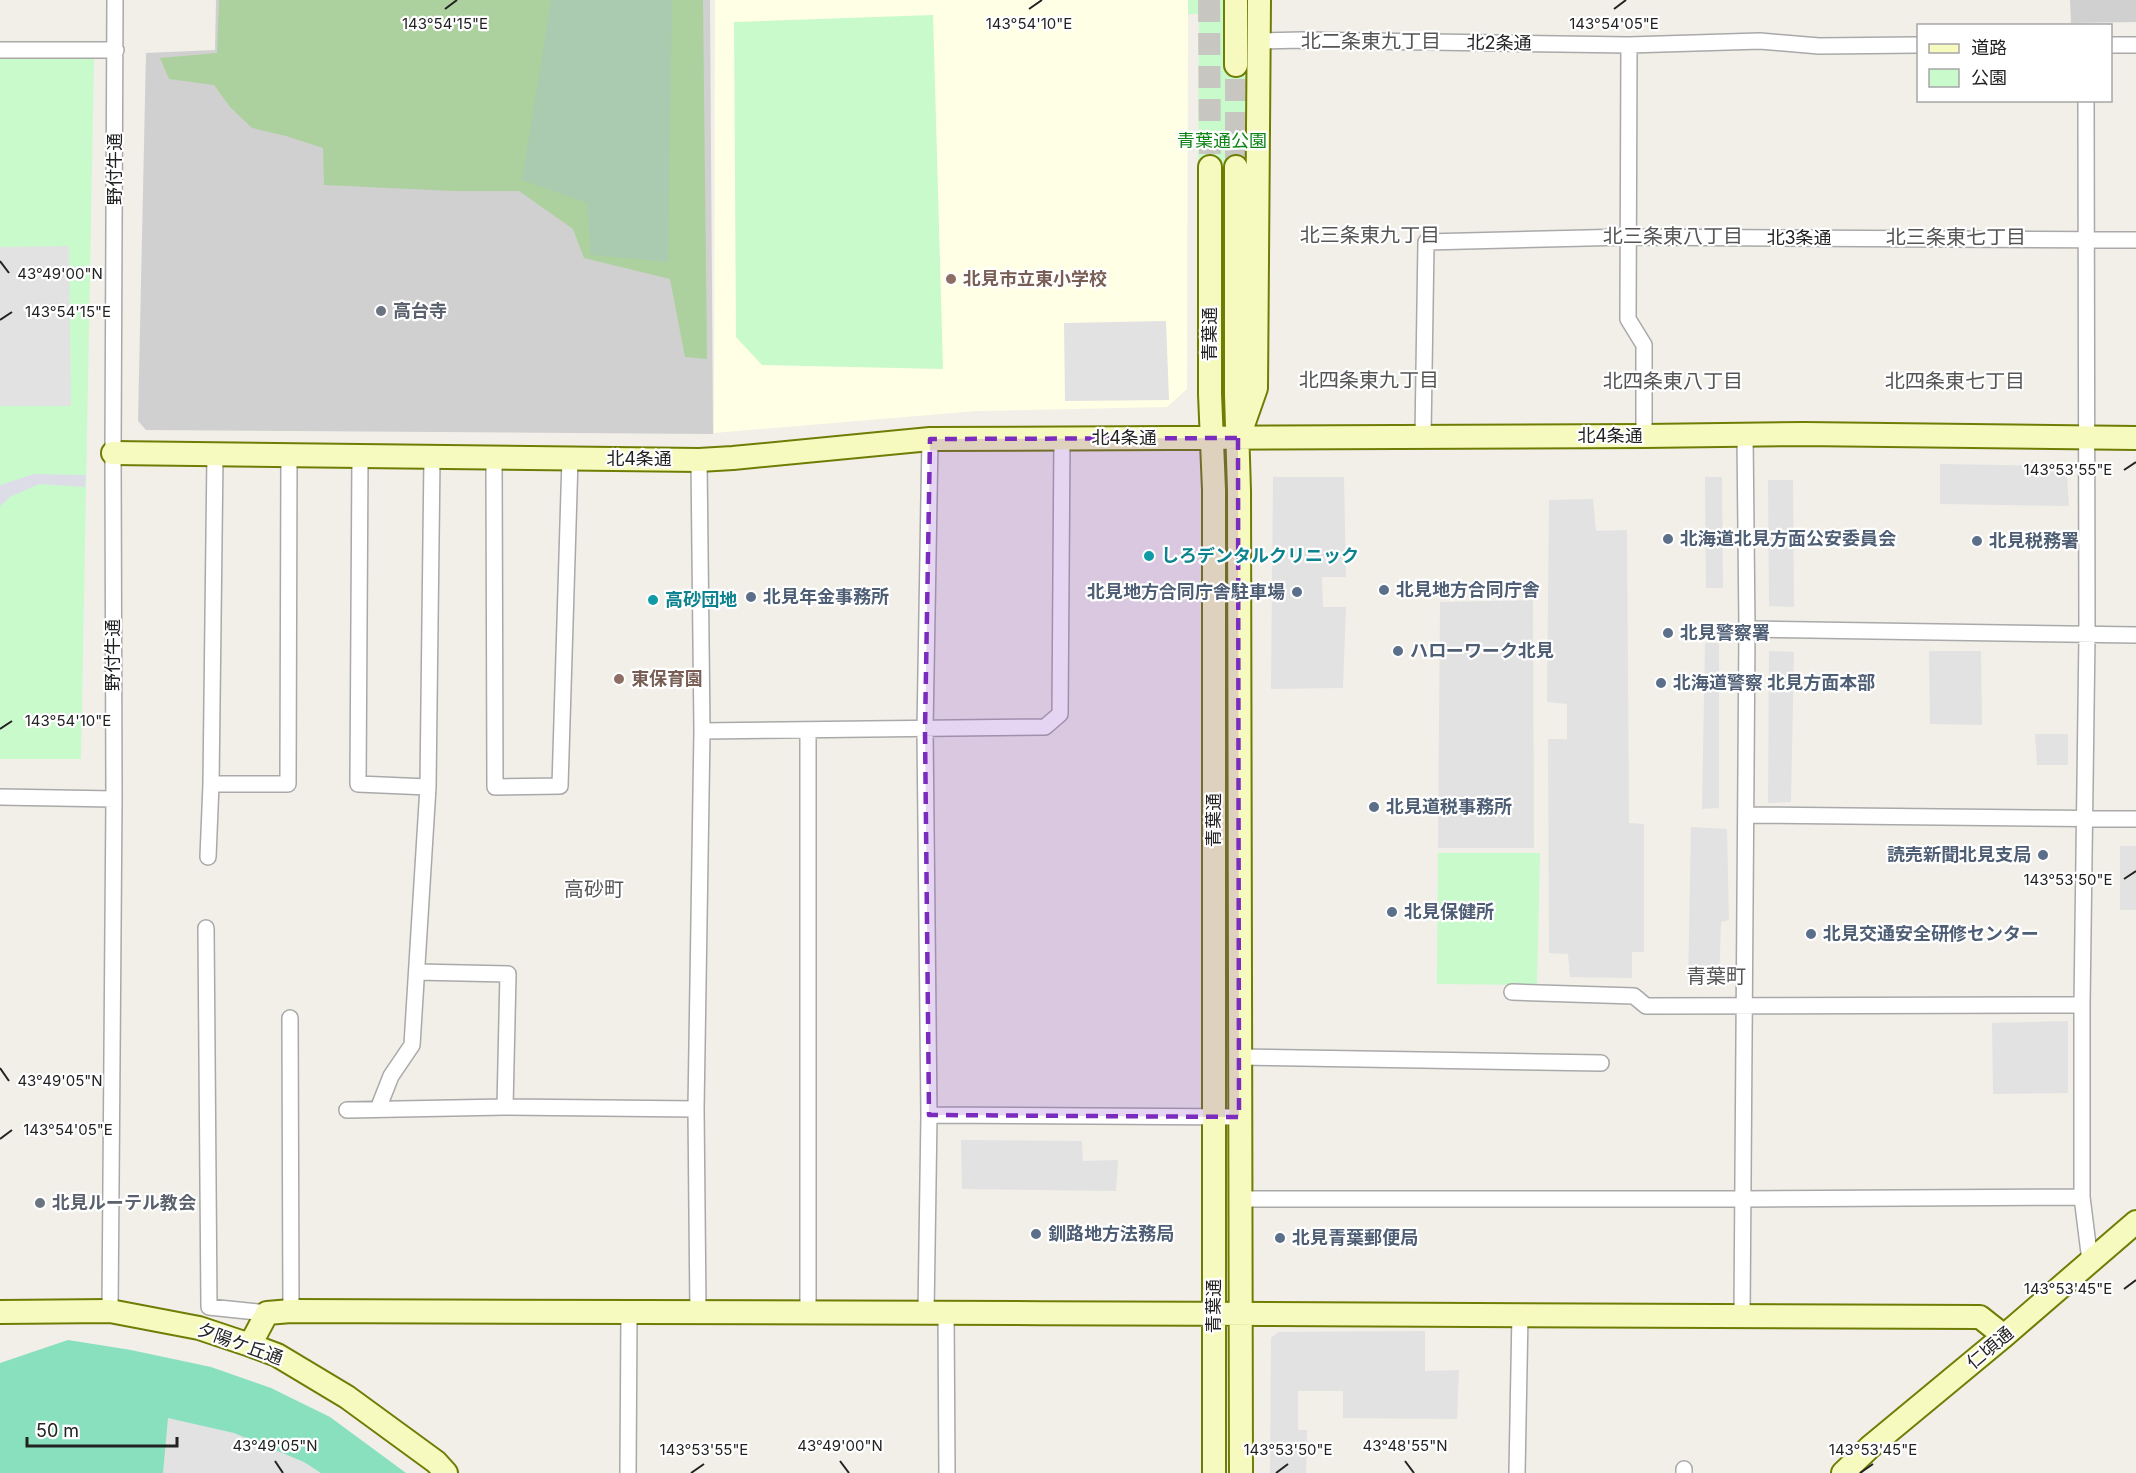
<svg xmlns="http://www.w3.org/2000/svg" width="2136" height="1473" viewBox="0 0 2136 1473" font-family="Inter,'Noto Sans JP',sans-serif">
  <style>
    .education { fill: #ffffe5 }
    .religious { fill: #d0d0d0 }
    .forest { fill: #add19e }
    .cemetery { fill: #aacbaf }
    .park { fill: #c8facc }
    .pitch { fill: #88e0be }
    .parking { fill: #e2e2e2 }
    .plaza { fill: #dddde8 }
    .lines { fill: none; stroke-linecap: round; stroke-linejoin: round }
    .secondary-tunnel { stroke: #c8c6c1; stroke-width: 22; stroke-dasharray: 22 11; stroke-linecap: butt }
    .street-casing { stroke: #a9a9a9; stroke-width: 18 }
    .secondary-casing { stroke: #707d05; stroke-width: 26 }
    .street { stroke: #fff; stroke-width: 15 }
    .secondary { stroke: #f7fabf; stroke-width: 22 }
    .marked { fill: #7b2cbf; fill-opacity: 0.2; stroke: #7b2cbf; stroke-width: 4.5; stroke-dasharray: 12 8; stroke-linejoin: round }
    .ticks { fill: none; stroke: #222; stroke-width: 2 }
    .education-dot { fill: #8d6e63; stroke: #fff; stroke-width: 2 }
    .worship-dot { fill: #6b7280; stroke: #fff; stroke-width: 2 }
    .service-dot { fill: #5c6f8a; stroke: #fff; stroke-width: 2 }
    .culture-dot { fill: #0f9aa8; stroke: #fff; stroke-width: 2 }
    .labels { text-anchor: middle; stroke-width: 4.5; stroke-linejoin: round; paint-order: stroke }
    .street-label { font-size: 18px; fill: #222; stroke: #fff }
    .park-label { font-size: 18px; fill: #0c8416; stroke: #fff }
    .education-label { font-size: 18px; font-weight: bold; fill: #785e54; stroke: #fff; text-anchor: start }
    .worship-label { font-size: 18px; font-weight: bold; fill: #5b616d; stroke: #fff; text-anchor: start }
    .service-label { font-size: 18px; font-weight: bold; fill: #4e5e75; stroke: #fff; text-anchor: start }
    .culture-label { font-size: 18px; font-weight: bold; fill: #0d838f; stroke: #fff; text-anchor: start }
    .neighbourhood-label { font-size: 20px; fill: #555; stroke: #fff }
    .ticks-label { font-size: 15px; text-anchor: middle; fill: #222; stroke: #fff; stroke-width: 4.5; stroke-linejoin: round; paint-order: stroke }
  </style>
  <rect width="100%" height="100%" fill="#f2efe9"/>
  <!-- education -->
  <path class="education" d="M715,0h473l-1,389 -20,18 -190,4 -263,22z"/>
  <!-- religious -->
  <path class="religious" d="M216,0h494l3,434 -567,-4 -8,-9 8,-368 69,-3z
    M2070,0h66v22l-65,1z"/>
  <!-- forest -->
  <path class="forest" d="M219,0h484l4,359 -22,-2 -15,-78 -86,-21 -11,-29 -54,-38h-66l-129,-6 -1,-37 -37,-12 -34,-8 -22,-21 -16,-22 -45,-6 -9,-21 57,-5z"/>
  <!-- cemetery -->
  <path class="cemetery" d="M551,0h121l-4,262 -77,-7 -4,-52 -65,-23z"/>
  <!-- park -->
  <path class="park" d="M1188,0h40l18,64v103h-48l1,-153h-11z
    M933,15l10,354 -181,-4 -26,-28 -2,-315z
    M0,59h94l-13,700h-81z
    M1438,853h102l-3,132 -100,-1z"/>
  <!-- pitch -->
  <path class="pitch" d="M68,1340l63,10 80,17 60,21 59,29 76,56h-406v-110z"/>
  <!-- parking -->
  <path class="parking" d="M69,246l2,160h-71v-159z
    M1166,321l3,79 -104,1 -1,-78z
    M1940,464l119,2 8,11 2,29 -129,-2z
    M1273,477h71l2,100h-24l1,30h23l-3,81 -72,1z
    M1705,477h17l1,111h-17z
    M1768,480h25l1,127 -25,-1z
    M1593,499l3,32 31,-1 2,293 15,1v128h-12v26l-62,-1 -2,-23 -19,-1 -1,-214h19v-35l-20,-2 2,-202z
    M1533,600l1,248h-96l2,-246z
    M1705,643h14v165l-17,1z
    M1769,651l25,1 -3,150 -23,1z
    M1929,651h52l1,74 -52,-1z
    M2035,734h33v31h-31z
    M1691,827l36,2 2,91 -8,2 -2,61 -31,1z
    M2120,846h16v64h-16z
    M2068,1021v72l-75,1 -1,-71z
    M961,1140l121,1 1,20 35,-1 -2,31 -154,-2z
    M1425,1331v40l34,-1 -2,49 -114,-1v-27h-45v39h9l-1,43h-36l1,-135 7,-6z
    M168,1418l66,15 70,29 17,11h-158z"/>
  <!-- plaza -->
  <path class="plaza" d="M34,474l52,1 -1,12 -46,-3 -29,13 -10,9v-21z"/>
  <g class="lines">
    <!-- secondary-tunnel -->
    <path class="secondary-tunnel" d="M1209,0l1,167
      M1236,167v-102"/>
    <defs>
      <path id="street" d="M1259,41l43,-1 327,5 131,-4 59,5 99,-1
        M1629,45l-1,274 16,26v91
        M2110,45h26
        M0,50h116
        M2086,100l1,535 -5,370v192l8,64
        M1423,436l3,-194 202,-5 508,3
        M360,458l-2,326 70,3
        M494,459l1,328 65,-1 10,-327
        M1747,629l389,6
        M702,731l343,-4 15,-13 2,-275
        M211,784h77l1,-330
        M0,797l114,2
        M1746,815l390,4
        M208,857l3,-73 4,-329
        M206,928l3,379 58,6
        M417,972l91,2 -3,133
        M1512,992l122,4 12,10 436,-1
        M290,1018l1,293
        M1240,1057l361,6
        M378,1109l13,-33 21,-31 16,-258 4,-329
        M347,1110l158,-3 191,2
        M929,1115l310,2
        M1239,1199h504l339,-2
        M110,1311l4,-512 -1,-346 2,-453
        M698,1312l-2,-203 6,-378 -3,-271
        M946,1312l1,161
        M808,1313v-582
        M926,1313l3,-198 -4,-385 5,-291
        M1742,1315l5,-686 -2,-194
        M628,1473l1,-159
        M1517,1473l3,-159
        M1684,1473v-4"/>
      <path id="secondary" d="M1236,0v65
        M1210,167v227l4,96v983
        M1236,167v228l3,96 2,982
        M1242,428l14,-40 3,-388
        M113,453l586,7 34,-2 197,-19 714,-3 160,-2 332,4
        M0,1312l110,-1 89,17 51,17 27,10 70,42 89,65 10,11
        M250,1345l17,-32 24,-2c563,4 1126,0 1689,6l24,19
        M1843,1473l27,-26 134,-111 132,-114"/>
    </defs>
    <!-- street casing -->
    <use href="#street" class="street-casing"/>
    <!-- secondary casing -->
    <use href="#secondary" class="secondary-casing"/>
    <!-- street -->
    <use href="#street" class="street"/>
    <!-- secondary -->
    <use href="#secondary" class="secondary"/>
  </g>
  <!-- marked area -->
  <path class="marked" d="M1238,438l1,679 -310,-2 -4,-385 5,-291z"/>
  <!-- ticks -->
  <path class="ticks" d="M445,9l12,-9M1029,9l13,-9M1614,9l12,-9M0,261l9,12M0,320l12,-8M2124,470l12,-8M0,729l12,-8M2124,879l12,-8M0,1068l9,13M0,1139l12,-9M2124,1289l12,-9M275,1461l8,12M840,1461l9,12M1405,1461l9,12M691,1473l13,-9M1276,1473l12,-9M1860,1473l13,-9"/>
  <!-- markers -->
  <g class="education-dot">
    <circle cx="951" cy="279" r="6"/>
    <circle cx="619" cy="679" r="6"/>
  </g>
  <g class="worship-dot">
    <circle cx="381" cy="311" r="6"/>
    <circle cx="40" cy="1203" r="6"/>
  </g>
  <g class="service-dot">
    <circle cx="1668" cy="539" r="6"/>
    <circle cx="1977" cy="541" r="6"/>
    <circle cx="1384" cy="590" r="6"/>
    <circle cx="1297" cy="592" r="6"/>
    <circle cx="751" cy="597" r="6"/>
    <circle cx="1668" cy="633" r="6"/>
    <circle cx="1398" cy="651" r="6"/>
    <circle cx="1661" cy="683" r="6"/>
    <circle cx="1374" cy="807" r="6"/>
    <circle cx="2043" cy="855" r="6"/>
    <circle cx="1392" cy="912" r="6"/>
    <circle cx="1811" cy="934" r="6"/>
    <circle cx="1036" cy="1234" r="6"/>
    <circle cx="1280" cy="1238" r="6"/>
  </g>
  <g class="culture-dot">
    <circle cx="1149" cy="556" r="6"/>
    <circle cx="653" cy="600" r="6"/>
  </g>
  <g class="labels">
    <!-- street labels -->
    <g class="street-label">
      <text transform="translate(1499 43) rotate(1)" y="6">北2条通</text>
      <text transform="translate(115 169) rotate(-90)" y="6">野付牛通</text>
      <text x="1799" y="244">北3条通</text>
      <text transform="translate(1210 334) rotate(-90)" y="6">青葉通</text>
      <text x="1610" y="442">北4条通</text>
      <text x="1124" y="444">北4条通</text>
      <text x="639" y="465">北4条通</text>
      <text transform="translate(113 655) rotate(-90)" y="6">野付牛通</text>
      <text transform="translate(1214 820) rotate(-90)" y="6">青葉通</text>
      <text transform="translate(1214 1306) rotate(-90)" y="6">青葉通</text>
      <text transform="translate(240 1344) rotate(20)" y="6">夕陽ケ丘通</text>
      <text transform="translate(1990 1348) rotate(-40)" y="6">仁頃通</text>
    </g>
    <!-- park labels -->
    <g class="park-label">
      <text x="1222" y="147">青葉通公園</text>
    </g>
    <!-- education labels -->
    <g class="education-label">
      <text x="963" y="285">北見市立東小学校</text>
      <text x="631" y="685">東保育園</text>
    </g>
    <!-- worship labels -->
    <g class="worship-label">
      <text x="393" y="317">高台寺</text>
      <text x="52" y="1209">北見ルーテル教会</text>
    </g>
    <!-- service labels -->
    <g class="service-label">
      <text x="1680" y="545">北海道北見方面公安委員会</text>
      <text x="1989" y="547">北見税務署</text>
      <text x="1396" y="596">北見地方合同庁舎</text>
      <text x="1285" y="598" text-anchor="end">北見地方合同庁舎駐車場</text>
      <text x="763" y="603">北見年金事務所</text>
      <text x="1680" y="639">北見警察署</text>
      <text x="1410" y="657">ハローワーク北見</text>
      <text x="1673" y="689">北海道警察 北見方面本部</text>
      <text x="1386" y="813">北見道税事務所</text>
      <text x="2031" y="861" text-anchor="end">読売新聞北見支局</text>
      <text x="1404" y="918">北見保健所</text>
      <text x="1823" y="940">北見交通安全研修センター</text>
      <text x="1048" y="1240">釧路地方法務局</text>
      <text x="1292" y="1244">北見青葉郵便局</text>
    </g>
    <!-- culture labels -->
    <g class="culture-label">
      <text x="1161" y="562">しろデンタルクリニック</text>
      <text x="665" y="606">高砂団地</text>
    </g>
    <!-- neighbourhood labels -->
    <g class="neighbourhood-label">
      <text x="1371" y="48">北二条東九丁目</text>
      <text x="1370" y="242">北三条東九丁目</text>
      <text x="1673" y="243">北三条東八丁目</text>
      <text x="1956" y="244">北三条東七丁目</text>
      <text x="1369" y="387">北四条東九丁目</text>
      <text x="1673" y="388">北四条東八丁目</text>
      <text x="1955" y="388">北四条東七丁目</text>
      <text x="594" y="896">高砂町</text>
      <text x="1716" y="983">青葉町</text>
    </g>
  </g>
  <g class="ticks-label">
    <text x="445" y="29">143°54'15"E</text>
    <text x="1029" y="29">143°54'10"E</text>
    <text x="1614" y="29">143°54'05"E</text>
    <text x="60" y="279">43°49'00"N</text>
    <text x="68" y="317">143°54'15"E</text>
    <text x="2068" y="475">143°53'55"E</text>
    <text x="68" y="726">143°54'10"E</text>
    <text x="2068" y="885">143°53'50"E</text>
    <text x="60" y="1086">43°49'05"N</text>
    <text x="68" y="1135">143°54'05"E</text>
    <text x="2068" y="1294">143°53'45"E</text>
    <text x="275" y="1451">43°49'05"N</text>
    <text x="840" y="1451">43°49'00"N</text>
    <text x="1405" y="1451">43°48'55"N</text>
    <text x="704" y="1455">143°53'55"E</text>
    <text x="1288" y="1455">143°53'50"E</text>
    <text x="1873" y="1455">143°53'45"E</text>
  </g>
  <!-- legend -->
  <rect x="1917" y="24" width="195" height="78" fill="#ffffff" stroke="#a7a7a7" stroke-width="1.5"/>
  <rect x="1929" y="44" width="30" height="9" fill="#f7fabf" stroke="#a7a7a7" stroke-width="1.5"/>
  <text x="1971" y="54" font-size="18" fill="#222222">道路</text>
  <rect x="1929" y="69" width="30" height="18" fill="#c8facc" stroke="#a7a7a7" stroke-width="1.5"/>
  <text x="1971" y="84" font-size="18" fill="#222222">公園</text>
  <!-- scale -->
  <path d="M27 1437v9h150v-9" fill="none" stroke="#222222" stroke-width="3"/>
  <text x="36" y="1437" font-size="18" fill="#222222" stroke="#ffffff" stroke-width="4.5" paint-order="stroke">50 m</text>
</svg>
